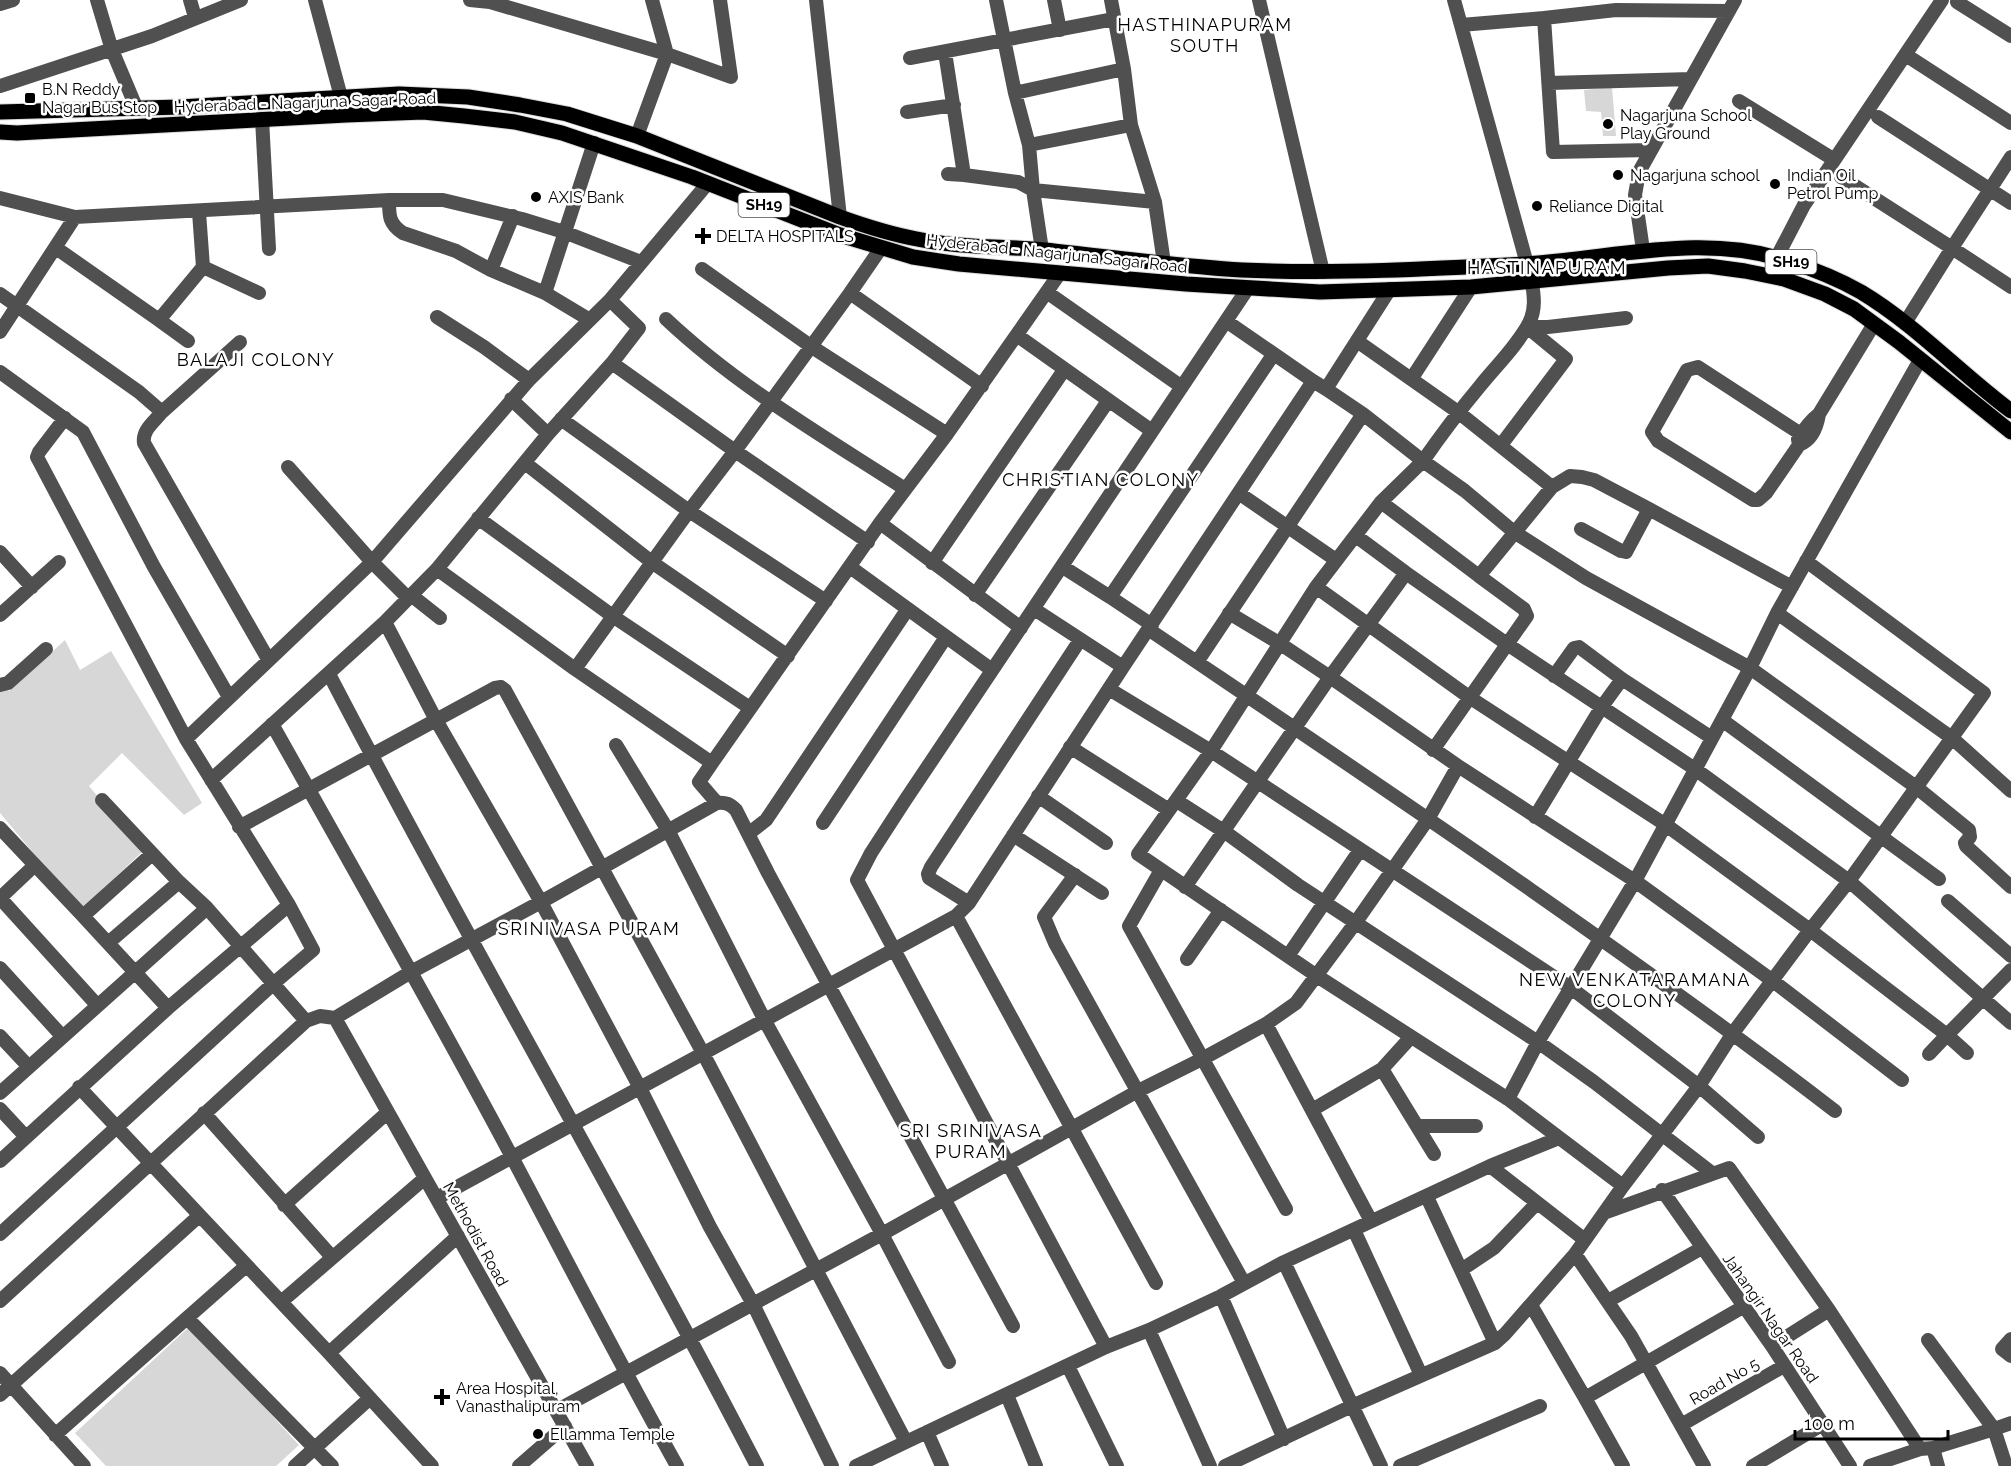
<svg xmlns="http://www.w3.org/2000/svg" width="2011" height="1466" viewBox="0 0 2011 1466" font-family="Raleway,sans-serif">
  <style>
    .green { fill: #d7d7d7 }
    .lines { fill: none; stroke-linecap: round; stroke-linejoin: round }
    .major-casing { stroke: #dbdbdb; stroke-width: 17 }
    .minor { stroke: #505050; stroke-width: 14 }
    .major { stroke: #000; stroke-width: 15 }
    .poi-dot { fill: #000; stroke: #fff; stroke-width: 2 }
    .labels { text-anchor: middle; stroke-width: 5; stroke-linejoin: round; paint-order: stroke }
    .shield { fill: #fff; stroke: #4c4c4c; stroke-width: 1.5 }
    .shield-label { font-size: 15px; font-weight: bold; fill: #000 }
    .poi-label { font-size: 16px; fill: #000; stroke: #fff; text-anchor: start }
    .street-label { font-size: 16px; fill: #000; stroke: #fff }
    .neighbourhood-label { font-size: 18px; letter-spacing: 1.5px; fill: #000; stroke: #fff }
  </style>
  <rect width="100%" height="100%" fill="#fff"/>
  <!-- green -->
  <path class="green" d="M1612,87l4,49h-13l-2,-24 -15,-1 -2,-21z
    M65,640l15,30 31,-19 91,152 -18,12 -62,-62 -33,33 54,65 -62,59 -81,-97v-130l9,8z
    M190,1326l109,119 -23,21h-170l-31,-33z"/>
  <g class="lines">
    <defs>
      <path id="major" d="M0,112l180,-5 219,-13 69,3 52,8 47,9 70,22 203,81c25,9 50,17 77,22 42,9 86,7 128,11 66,7 131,16 197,20 94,4 189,-1 283,-6 88,-5 176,-32 263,-3 25,8 50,18 73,31 55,33 99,81 150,119
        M0,132l17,1 329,-18 77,-3 41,4 51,6 47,11 130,44 148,58 73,22 46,7 227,20 134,8 151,-5 197,-19 40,-2 37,5 39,8 41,15 29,15 45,33 112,90"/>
    </defs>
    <!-- major casing -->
    <use href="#major" class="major-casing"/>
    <!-- minor -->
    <path class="minor" d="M97,0l15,50 24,57
      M190,0l5,17
      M315,0l26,97
      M470,0l20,2 177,52 64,23 -11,-77
      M816,0l24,217
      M996,0l19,93 14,52 4,45 9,60
      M1054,0l6,30
      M1111,0l13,69 7,56 24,77 9,61
      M1259,0l64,272
      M1454,0l78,282c2,14 4,28 -3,41 -12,23 -33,43 -49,63 -20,24 -39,49 -57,75l42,30 49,41 72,46 164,90 166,119 53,43 1,7 -5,6 1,3 45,41
      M1957,2l54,34
      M0,4l13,-4
      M1461,25l83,-7
      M945,52l19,123 -16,-1
      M910,58l204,-39
      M1912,59l99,64
      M1549,83l142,-4
      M0,86l152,-50 89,-36
      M1015,93l109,-24
      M1739,101l94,58
      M907,112l47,-7
      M1878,117l133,86
      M262,119l7,130
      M637,136l30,-82 -15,-54
      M1029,145l102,-20
      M1650,150l-97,2 -9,-134 72,-8 113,1
      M964,175l54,7 15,8 122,12
      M1841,177l111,71 59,-91
      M0,198l75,19 314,-17h54l79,19 42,13 77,30
      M389,200c0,16 0,24 14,33l53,18 35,19 54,23 45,27
      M56,248l103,72 44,-53 -4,-55
      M881,248l-31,45 132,93
      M1643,250l-8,-55 4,-23 96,-172
      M1777,257l27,-52 138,-205
      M203,267l56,26
      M702,269l110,78 135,87
      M491,270l22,-54
      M545,293l49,-150
      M1048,293l134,94
      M0,294l139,98 23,20c-8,10 -20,18 -18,31l124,216
      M437,317l47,30 45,33
      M666,319c71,67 157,117 239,170
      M159,320l29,21
      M1226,321l87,60
      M1529,323l7,4h12l78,-9
      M1905,323l47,-75 59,39
      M0,332l75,-115
      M1018,336l134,95
      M1357,341l101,71 94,75
      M612,363l123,88 133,91
      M0,372l83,60 71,135 75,130
      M1412,378l59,-91
      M1326,389l37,25 60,47 -42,41 -65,85 -105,164 -73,103 179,122 191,123 115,87
      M511,399l37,35
      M162,412l78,-70
      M1819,414l55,-90
      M561,419l128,92 137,90
      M1501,445l65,-86 -39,-32
      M1799,445l-1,-6c6,-10 12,-18 21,-25 -2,13 -7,26 -20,31l-33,48 -8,7h-5l-95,-59 -6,-9 35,-62 11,-3 103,67
      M525,463l128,100 135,93
      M288,467l84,95 36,36
      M1240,494l96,66
      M1381,502l98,74 73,-89 18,-11 12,1 12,3 55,29 143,78
      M478,518l136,99 136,91
      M880,523l141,105
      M1581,529l40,22 5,1 23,-43
      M1356,536l50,37
      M0,552l32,35
      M932,563l132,-193
      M850,567l142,103
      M1063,567l47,30
      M437,569l138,100 137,94 168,-240 67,-89 113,-161
      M1316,587l153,110 197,128 144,105 137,105 -18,19
      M411,595l29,23
      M975,595l133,-194
      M1034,609l89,58
      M1777,613l175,125 59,53
      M0,615l59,-53
      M385,622l51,98 105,182 99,186 70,139 43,77 79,162
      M1152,625l-42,-28 163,-242
      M1148,629c232,157 465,312 687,482
      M1197,662l166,-248
      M575,669l114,-158 46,-60 115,-158
      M329,674c138,266 290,525 428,792
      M1554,676l20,-28 5,-1 43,32 90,59
      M0,685l8,-2 38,-34
      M1109,689l102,62 360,237 128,98 59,51
      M1722,720l217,159
      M272,724c81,144 163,288 240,433 55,104 108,207 165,309
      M186,739l186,-177 157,-182 81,-80 98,-117
      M616,745l53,87 96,189 117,213 67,128
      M1070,747l99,63
      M1433,750l94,-134 -3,-7 -45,-33
      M712,763l-13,19 18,21
      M1458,766l-128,-89 76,-104 101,71 188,125 154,112 162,142
      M211,780l174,-158 52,-53 111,-135 64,-71 27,-35 -29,-28
      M1038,796l68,47
      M102,800l77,82 28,26 99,113
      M1177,801l48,31 73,53 240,157 56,40 118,91
      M1535,817l66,-109 21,-29
      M823,823l123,-186
      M239,827l256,-139 6,-1 4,3 199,365 202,387 -50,24
      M0,828l83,88 69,-62
      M748,834l18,-14 141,-210
      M1013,835l89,58
      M1161,870l-32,56 157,283
      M1075,875l-31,42 11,26 189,340
      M1185,887l145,-210 -51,-34 -50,-30
      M0,898l97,107
      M0,898l35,-33
      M1948,901l63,55
      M969,903l-40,-25 -1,-4 3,-7 149,-227
      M83,916l85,92
      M956,916l200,367
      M108,943l71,-61
      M1288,956l72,-106
      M1187,959l34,-49
      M0,968l62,68
      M335,1018l252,448
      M1266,1024l105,197
      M0,1036l29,31
      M1967,1053l-20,-18 64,-65
      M1382,1069l52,85
      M79,1087l250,266 103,113
      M0,1093l207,-185
      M1508,1099l30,-57 97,-161 115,-213 27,-55 143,-253
      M0,1109l26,28
      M1312,1110l70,-41 29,-32
      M204,1113l128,144
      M1417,1126h59
      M0,1161l168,-153 121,-103
      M1490,1166l69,-28
      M1662,1190l110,156 78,120
      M1427,1197l68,146
      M437,1198l519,-282 13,-13 154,-236 190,-286 13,8 64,-100
      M284,1205l104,-93
      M1604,1213l125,-45 100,142 91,139 -50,17
      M1354,1230l67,145
      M0,1234l274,-251 39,-33 -24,-45 -103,-166 -149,-282 2,-5 26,-34
      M1575,1254l56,82 73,130
      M1284,1262l97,204
      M1461,1270l33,-22 43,-45
      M1221,1296l63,143
      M0,1301l306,-280 14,-5 15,2 76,-46 130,-70 176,-99c9,-1 13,1 19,7l32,63 245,453
      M1608,1301l94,-53
      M281,1302l144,-124
      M1531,1305l54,93
      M187,1318l59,-52
      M1149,1330l61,136
      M2011,1339l-9,10 9,7
      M1928,1340l66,89 17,-6
      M1772,1346l57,-36
      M1106,1347l-249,-467 14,-27 33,-51 344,-514
      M329,1353l129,-117
      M1068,1366l49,100
      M0,1373l84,93
      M0,1395l199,-179
      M1007,1395l29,71
      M556,1411l326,-177 256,-143 64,-32 64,-35 30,-21 60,-81 72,-103 30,-53 177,115 138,100 129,99
      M1681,1425l103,-59
      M927,1432l15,34
      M55,1435l132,-117 145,148
      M906,1442l200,-95 43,-17 72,-34 63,-34 206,-96 95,74
      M1933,1448l5,18
      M1920,1449l13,-1 61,-19 12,37
      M295,1466l74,-67
      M519,1466l46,-40
      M1225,1466l127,-60 143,-63 10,-9 70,-80 48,-68 76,-100 34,-53 77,-103 39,-49 135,-188 -178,-132
      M1400,1466l140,-60
      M1623,1466l-38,-68 158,-91
      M1753,1466l70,-42"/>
    <!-- major -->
    <use href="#major" class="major"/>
  </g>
  <!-- markers -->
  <g class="poi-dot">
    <rect x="24" y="92" width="12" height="12" rx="3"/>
    <circle cx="1608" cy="124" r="6"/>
    <circle cx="1618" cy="175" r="6"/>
    <circle cx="1775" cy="184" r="6"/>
    <circle cx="536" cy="197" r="6"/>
    <circle cx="1537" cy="206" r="6"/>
    <path d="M700 227h6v6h6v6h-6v6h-6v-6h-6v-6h6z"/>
    <path d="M439 1388h6v6h6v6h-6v6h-6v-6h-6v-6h6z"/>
    <circle cx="538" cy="1434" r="6"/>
  </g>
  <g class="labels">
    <!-- shield labels -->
    <g class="shield">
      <rect x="738.5" y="193" width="51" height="24" rx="4.5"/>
      <rect x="1765.5" y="250" width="51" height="24" rx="4.5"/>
    </g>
    <g class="shield-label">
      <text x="764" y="210">SH19</text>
      <text x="1791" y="267">SH19</text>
    </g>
    <!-- poi labels -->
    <g class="poi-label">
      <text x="42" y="95">B.N Reddy<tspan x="42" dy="18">Nagar Bus Stop</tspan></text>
      <text x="1620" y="121">Nagarjuna School<tspan x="1620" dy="18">Play Ground</tspan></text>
      <text x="1630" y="181">Nagarjuna school</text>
      <text x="1787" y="181">Indian Oil<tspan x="1787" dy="18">Petrol Pump</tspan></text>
      <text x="548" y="203">AXIS Bank</text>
      <text x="1549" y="212">Reliance Digital</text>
      <text x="716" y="242">DELTA HOSPITALS</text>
      <text x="456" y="1394">Area Hospital,<tspan x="456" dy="18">Vanasthalipuram</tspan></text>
      <text x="550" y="1440">Ellamma Temple</text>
    </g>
    <!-- street labels -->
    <g class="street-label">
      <text transform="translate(305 102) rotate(-2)" y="6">Hyderabad - Nagarjuna Sagar Road</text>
      <text transform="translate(1057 253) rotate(6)" y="6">Hyderabad - Nagarjuna Sagar Road</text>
      <text transform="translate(476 1234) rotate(61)" y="6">Methodist Road</text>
      <text transform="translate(1771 1318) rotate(55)" y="6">Jahangir Nagar Road</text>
      <text transform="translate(1724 1381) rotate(-30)" y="6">Road No 5</text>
    </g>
    <!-- neighbourhood labels -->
    <g class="neighbourhood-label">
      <text x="1205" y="31">HASTHINAPURAM<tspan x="1205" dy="21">SOUTH</tspan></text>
      <text x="1547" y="274">HASTINAPURAM</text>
      <text x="256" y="366">BALAJI COLONY</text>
      <text x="1101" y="486">CHRISTIAN COLONY</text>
      <text x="589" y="935">SRINIVASA PURAM</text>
      <text x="1635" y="986">NEW VENKATARAMANA<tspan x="1635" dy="21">COLONY</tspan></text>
      <text x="971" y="1137">SRI SRINIVASA<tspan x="971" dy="21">PURAM</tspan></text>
    </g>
  </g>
  <!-- scale -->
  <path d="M1795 1430v9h153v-9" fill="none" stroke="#000000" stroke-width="3"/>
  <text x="1804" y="1430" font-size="18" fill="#000000" stroke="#ffffff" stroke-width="4.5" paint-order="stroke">100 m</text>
</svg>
